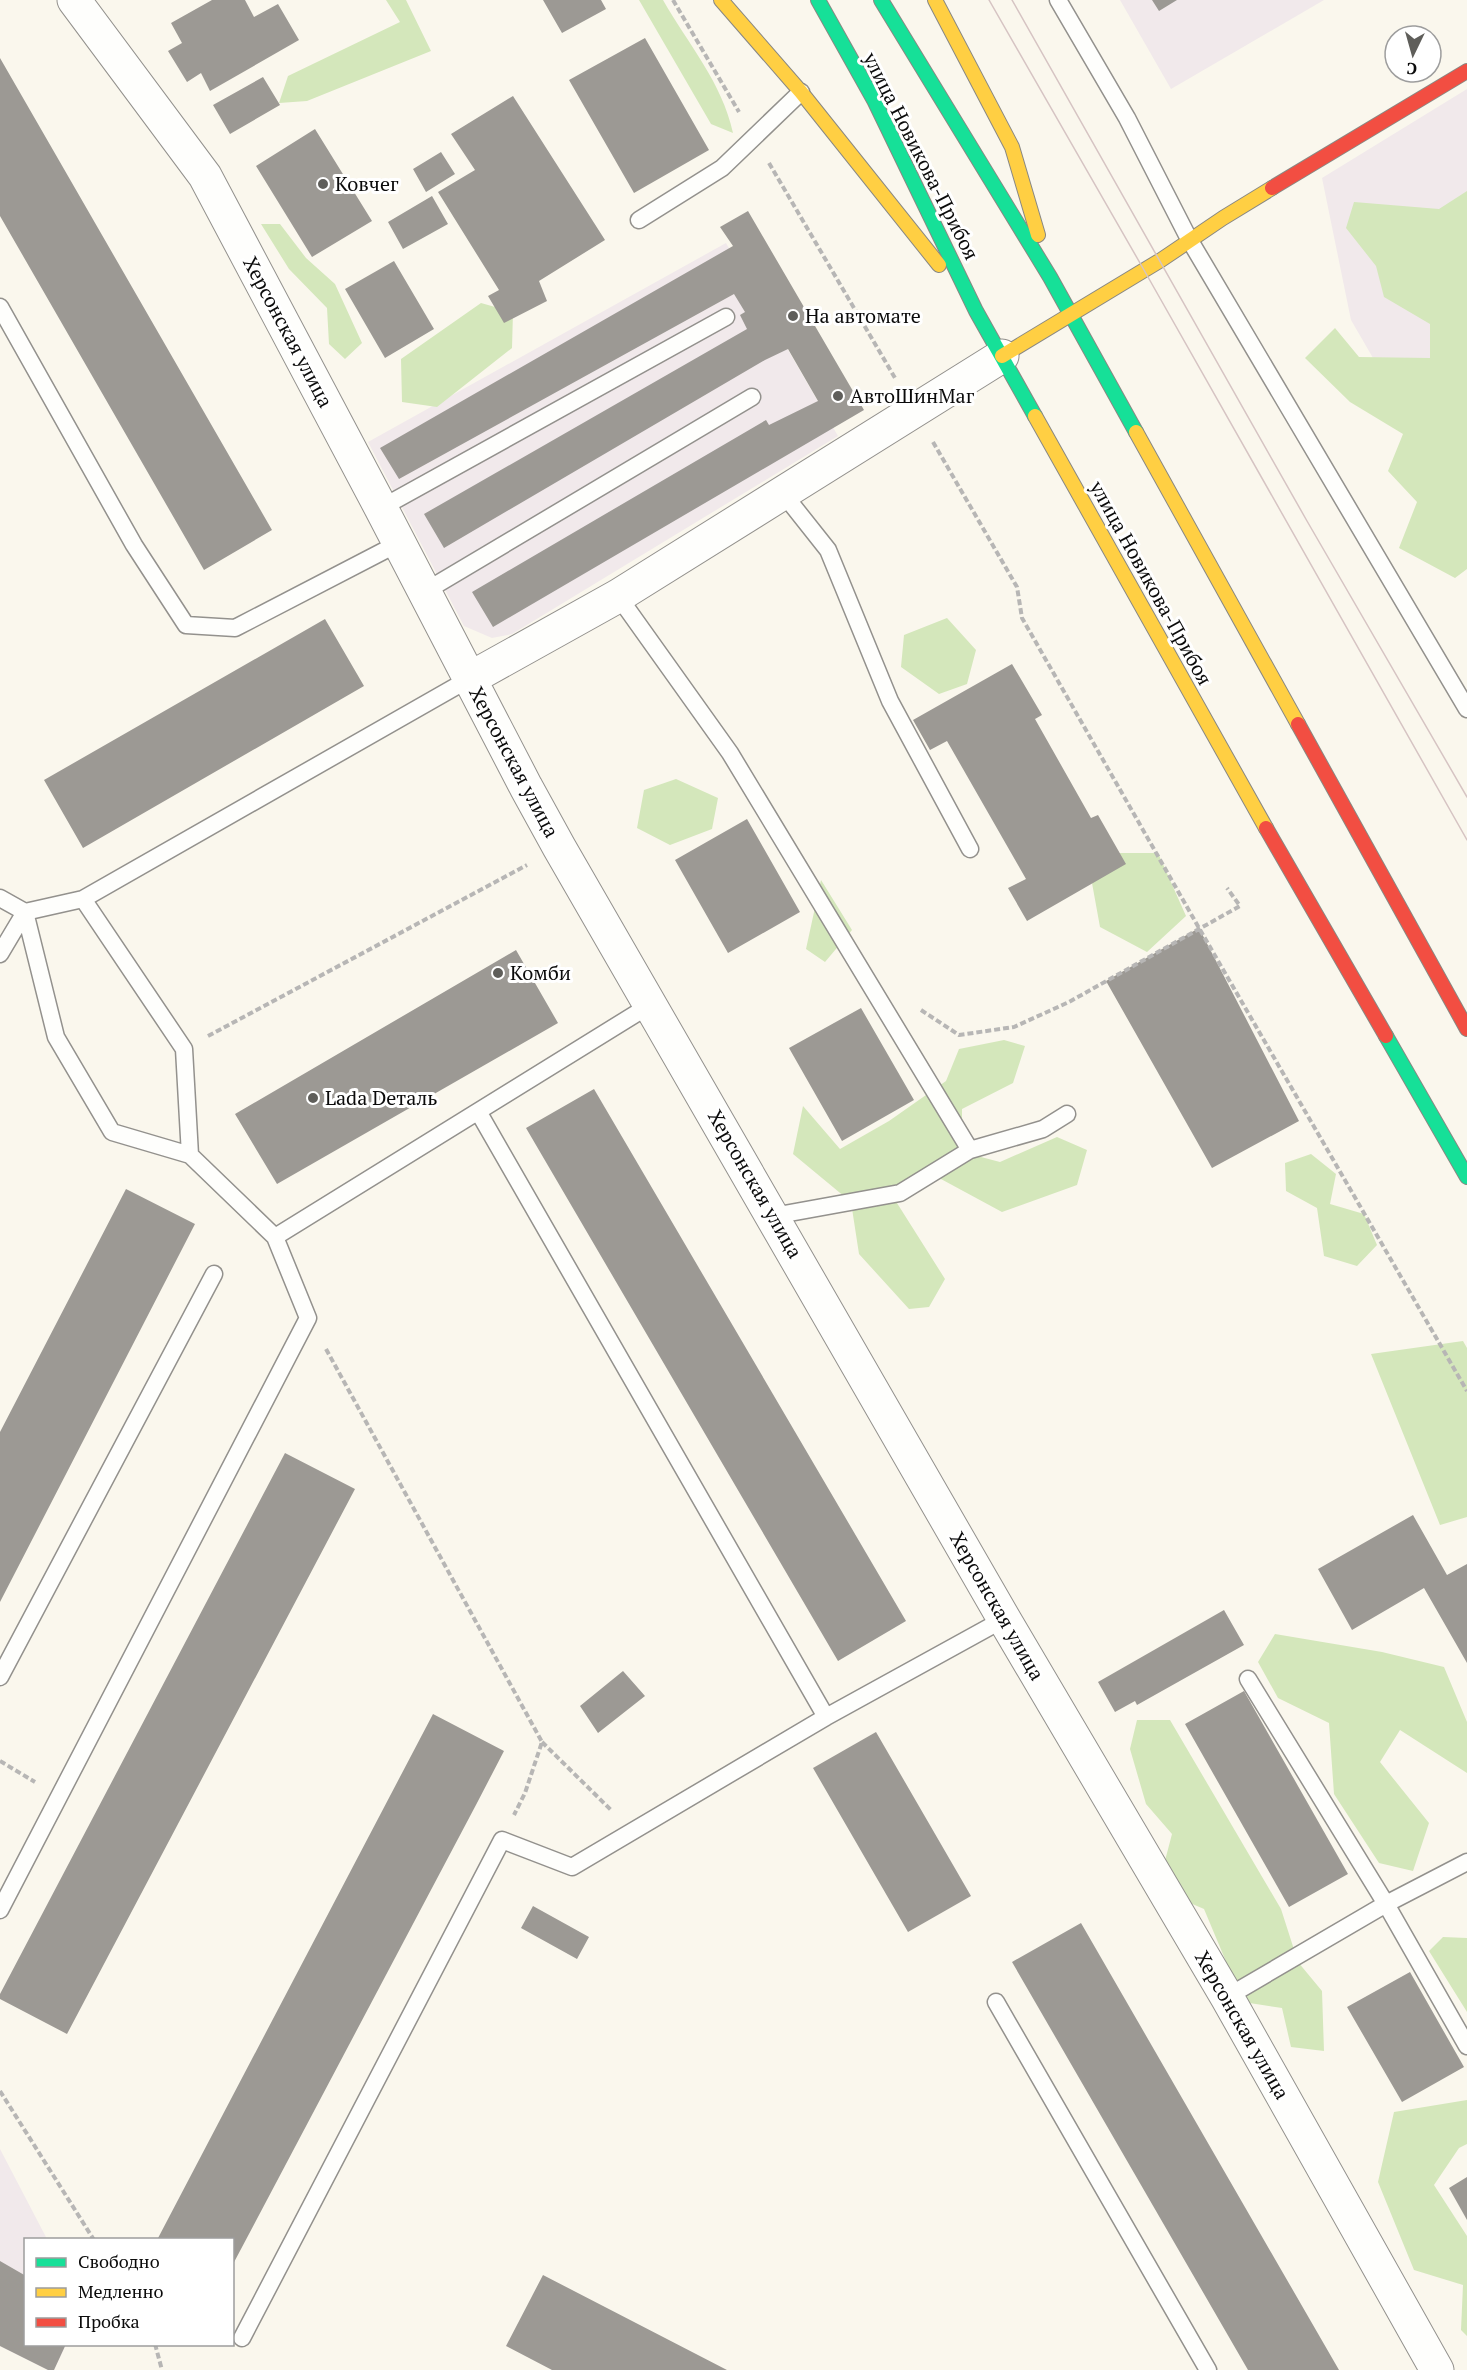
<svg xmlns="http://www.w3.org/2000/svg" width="1467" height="2370" viewBox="0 0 1467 2370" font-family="'PT Serif',serif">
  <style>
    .industrial { fill: #f1e9eb }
    .forest { fill: #d4e7bb }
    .building { fill: #9c9994 }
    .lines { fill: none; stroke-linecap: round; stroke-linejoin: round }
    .lane-casing { stroke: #93918d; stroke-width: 19 }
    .street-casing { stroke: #93918d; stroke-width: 35 }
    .fast-casing { stroke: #898883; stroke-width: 16 }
    .slow-casing { stroke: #898883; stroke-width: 16 }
    .jam-casing { stroke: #898883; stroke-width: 16 }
    .path { stroke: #b7b6b5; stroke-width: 4; stroke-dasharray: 6 3; stroke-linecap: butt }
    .lane { stroke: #fefefc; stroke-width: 16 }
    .street { stroke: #fefefc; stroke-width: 33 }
    .fast { stroke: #16e098; stroke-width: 14 }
    .slow { stroke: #ffcf43; stroke-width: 14 }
    .jam { stroke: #f24e42; stroke-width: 14 }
    .tram { stroke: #d6c4c3; stroke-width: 1.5 }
    .poi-dot { fill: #5f5e5a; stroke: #fff; stroke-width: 2 }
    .labels { text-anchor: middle; stroke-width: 6; stroke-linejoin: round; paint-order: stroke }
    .street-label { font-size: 20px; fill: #0b0b0b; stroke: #fff }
    .poi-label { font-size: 20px; fill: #0b0b0b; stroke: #fff; text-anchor: start }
  </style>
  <rect width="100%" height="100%" fill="#faf7ed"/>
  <!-- industrial -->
  <path class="industrial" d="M1120,0h204l-153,89z
    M1467,89v431l-116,-200 -29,-142z
    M726,243l112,193 -326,198 -20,4 -28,-12 -96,-184z
    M0,2149l47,90 -21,1v104l40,1 -12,25h-6l-48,-24z"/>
  <!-- forest -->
  <path class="forest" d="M386,0h20l25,51 -124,50 -28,2 9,-27 112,-54z
    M639,0h24c25,44 59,82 70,133l-22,-9z
    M1467,191v378l-12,9 -56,-30 18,-46 -29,-31 15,-37 -53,-32 -45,-44 30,-30 24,29 71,1v-34l-46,-27 -8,-31 -30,-38 8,-26 85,7z
    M261,224h19l26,34 29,26 27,59 -17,16 -16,-15 -2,-36 -38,-39z
    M481,303l32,9 -1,36 -75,59 -35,-5 -1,-43z
    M947,618l29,32 -9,34 -28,10 -38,-27 3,-32z
    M676,779l42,19 -6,31 -42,16 -33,-17 7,-38z
    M1120,853h38l28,63 -39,36 -47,-25 -8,-44z
    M821,880l31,50 -27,32 -19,-13z
    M1004,1040l21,6 -12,37 -51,26v43l38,10 57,-25 30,13 -10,35 -75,27 -74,-40 -38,20 55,87 -16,28 -20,2 -50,-55 -8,-52 -58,-48 10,-48 37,43 49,-28 57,-40 13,-32z
    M1311,1154l25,20 -6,30 34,10 13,31 -20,21 -33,-10 -7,-48 -31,-17 -1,-28z
    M1463,1341l4,7v169l-27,8 -69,-171z
    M1275,1634l107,18 62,15 23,55v51l-67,-43 -20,32 49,61 -16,48 -34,-8 -45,-69 -5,-71 -51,-25 -20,-36z
    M1137,1720h33l111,189 17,53 24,29 2,60 -33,-4 -9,-39 -39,-6 -39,-93 -28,-12 -14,-25 10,-38 -26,-30 -16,-55z
    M1443,1937l24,1v74l-38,-61z
    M1467,2100v44l-8,4 -25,37 33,51v100l-6,-6 2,-45 -49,-15 -36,-88 16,-70z"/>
  <!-- building -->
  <path class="building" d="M212,0h33l9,17 24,-13 21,36 -89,51 -9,-18 -14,9 -19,-31 14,-8 -11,-20z
    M543,0h58l5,9 -44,24z
    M1152,0h25l-18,11z
    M645,38l64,112 -75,43 -65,-113z
    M0,58l272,472 -68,40 -204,-354z
    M263,77l17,28 -50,29 -17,-29z
    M513,96l92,144 -66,41 8,20 -43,22 -16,-27 11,-6 -61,-98 37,-22 -24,-36z
    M315,129l57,92 -60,36 -56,-91z
    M441,152l14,22 -29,18 -13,-23z
    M432,196l16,28 -45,25 -15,-27z
    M748,211l116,199 -371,217 -21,-35 294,-172 3,5 49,-24 -30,-52 -23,11 -321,188 -20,-34 323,-185 -7,-14 5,-3 -11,-18 -335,185 -19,-31 353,-202 -13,-19z
    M394,261l40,68 -49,29 -40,-69z
    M325,619l39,67 -281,162 -39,-68z
    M1012,664l30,51 -7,4 56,99 7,-3 28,49 -99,57 -19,-33 18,-9 -79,-138 -17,9 -17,-30z
    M747,819l53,93 -72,41 -53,-93z
    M1199,928l100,193 -87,47 -106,-187z
    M516,950l42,73 -281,161 -42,-70z
    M861,1008l53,92 -72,41 -53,-93z
    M594,1089l312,532 -68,40 -312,-533z
    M126,1189l69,35 -195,378v-170z
    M285,1453l70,36 -288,545 -67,-35v-5z
    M1413,1515l34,60 20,-11v99l-43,-75 -72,42 -34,-61z
    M1224,1610l20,35 -107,60 -2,-4 -20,11 -17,-30z
    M623,1671l22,25 -47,37 -18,-27z
    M1244,1691l104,183 -59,33 -104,-183z
    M433,1714l71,37 -27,52 -245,463v-26h-75z
    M876,1732l95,164 -63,36 -95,-164z
    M533,1906l56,31 -12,22 -56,-31z
    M1081,1923l258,447h-91l-236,-408z
    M1410,1972l54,95 -62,35 -55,-95z
    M1467,2177v43l-18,-32z
    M0,2261l26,15v68h40l-12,26h-6l-48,-24z
    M543,2275l184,95h-175l-46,-24z"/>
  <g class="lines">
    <defs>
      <path id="lane" d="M1058,0l69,118 62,121 278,470
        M639,220l83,-52 79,-76
        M0,307l134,238 52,80 49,3 164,-85
        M782,492l46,58 62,151 80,148
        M381,508l345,-191
        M424,592l328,-195
        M618,596l112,157 240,397
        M0,898l25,14 31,125 56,95 78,23 85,82 33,81 -308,592
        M83,899l101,150 6,106
        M0,954l25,-42 58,-13 386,-220
        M479,1113l347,604
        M773,1216l127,-23 70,-43 73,-21 24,-15
        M275,1237l375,-232
        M0,1677l214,-403
        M1248,1679l138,225 81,142
        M1227,1997l159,-93 81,-42
        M996,2002l212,368
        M242,2338l260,-498 70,27 254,-150 178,-98"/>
      <path id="street" d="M74,0l131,176 176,332 145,279 33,60 445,772 223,378 210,373
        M469,679l149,-83 384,-240"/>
      <path id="fast" d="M818,0l56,100 102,211 59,105
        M881,0l169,277 86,155
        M1386,1036l81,141"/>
      <path id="slow" d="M721,0l80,92 138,173
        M935,0l77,147 26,88
        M1002,356l159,-96 62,-42 49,-30
        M1035,416l231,412
        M1136,432l162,292"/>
      <path id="jam" d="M1272,188l195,-117
        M1298,724l169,305
        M1266,828l120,208"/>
    </defs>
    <!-- lane casing -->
    <use href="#lane" class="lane-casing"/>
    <!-- street casing -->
    <use href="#street" class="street-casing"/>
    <!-- fast casing -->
    <use href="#fast" class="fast-casing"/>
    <!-- slow casing -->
    <use href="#slow" class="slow-casing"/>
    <!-- jam casing -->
    <use href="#jam" class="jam-casing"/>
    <!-- path -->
    <path class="path" d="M673,0l66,112
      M769,163l126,215
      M933,442l84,145 5,31 177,310 268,463
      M921,1010l38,25 55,-8 55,-25 171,-96 -13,-18
      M208,1036l319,-171
      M326,1349l216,393 -17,51 -11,22
      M542,1742l70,69
      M0,1761l35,21
      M0,2091l94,149
      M155,2344l7,26"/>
    <!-- lane -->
    <use href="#lane" class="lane"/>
    <!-- street -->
    <use href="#street" class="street"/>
    <!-- fast -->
    <use href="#fast" class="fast"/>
    <!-- slow -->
    <use href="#slow" class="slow"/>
    <!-- jam -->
    <use href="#jam" class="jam"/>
    <!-- tram -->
    <path class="tram" d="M989,0l155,270 323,570
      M1012,0l295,521 160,276"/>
  </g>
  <!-- markers -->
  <g class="poi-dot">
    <circle cx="323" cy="184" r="6"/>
    <circle cx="793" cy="316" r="6"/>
    <circle cx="838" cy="396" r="6"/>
    <circle cx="498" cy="973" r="6"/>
    <circle cx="313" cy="1098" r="6"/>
  </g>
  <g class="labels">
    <!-- street labels -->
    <g class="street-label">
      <text transform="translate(921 156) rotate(63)" y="7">улица Новикова-Прибоя</text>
      <text transform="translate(288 332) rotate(62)" y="7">Херсонская улица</text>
      <text transform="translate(1151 583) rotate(61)" y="7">улица Новикова-Прибоя</text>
      <text transform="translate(514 762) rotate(62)" y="7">Херсонская улица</text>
      <text transform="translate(755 1184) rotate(60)" y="7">Херсонская улица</text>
      <text transform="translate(997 1606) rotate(60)" y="7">Херсонская улица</text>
      <text transform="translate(1242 2025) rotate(60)" y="7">Херсонская улица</text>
    </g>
    <!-- poi labels -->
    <g class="poi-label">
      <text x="335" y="191">Ковчег</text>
      <text x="805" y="323">На автомате</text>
      <text x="850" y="403">АвтоШинМаг</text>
      <text x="510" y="980">Комби</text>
      <text x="325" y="1105">Lada Dеталь</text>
    </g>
  </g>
  <!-- legend -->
  <rect x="24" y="2238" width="210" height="108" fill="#ffffff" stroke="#9d9d9d" stroke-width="1.5"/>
  <rect x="36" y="2258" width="30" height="9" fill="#16e098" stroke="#9d9d9d" stroke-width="1.5"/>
  <text x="78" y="2268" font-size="18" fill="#0b0b0b">Свободно</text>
  <rect x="36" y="2288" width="30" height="9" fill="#ffcf43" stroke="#9d9d9d" stroke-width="1.5"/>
  <text x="78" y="2298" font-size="18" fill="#0b0b0b">Медленно</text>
  <rect x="36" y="2318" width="30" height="9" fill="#f24e42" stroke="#9d9d9d" stroke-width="1.5"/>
  <text x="78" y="2328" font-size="18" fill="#0b0b0b">Пробка</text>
  <!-- north arrow -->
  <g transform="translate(1413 54) rotate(185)"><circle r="28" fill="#ffffff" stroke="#9d9d9d" stroke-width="1.5"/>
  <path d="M0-4.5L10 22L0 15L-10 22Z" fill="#5f5e5a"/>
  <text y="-9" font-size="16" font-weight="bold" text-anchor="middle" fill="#0b0b0b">С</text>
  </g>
</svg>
